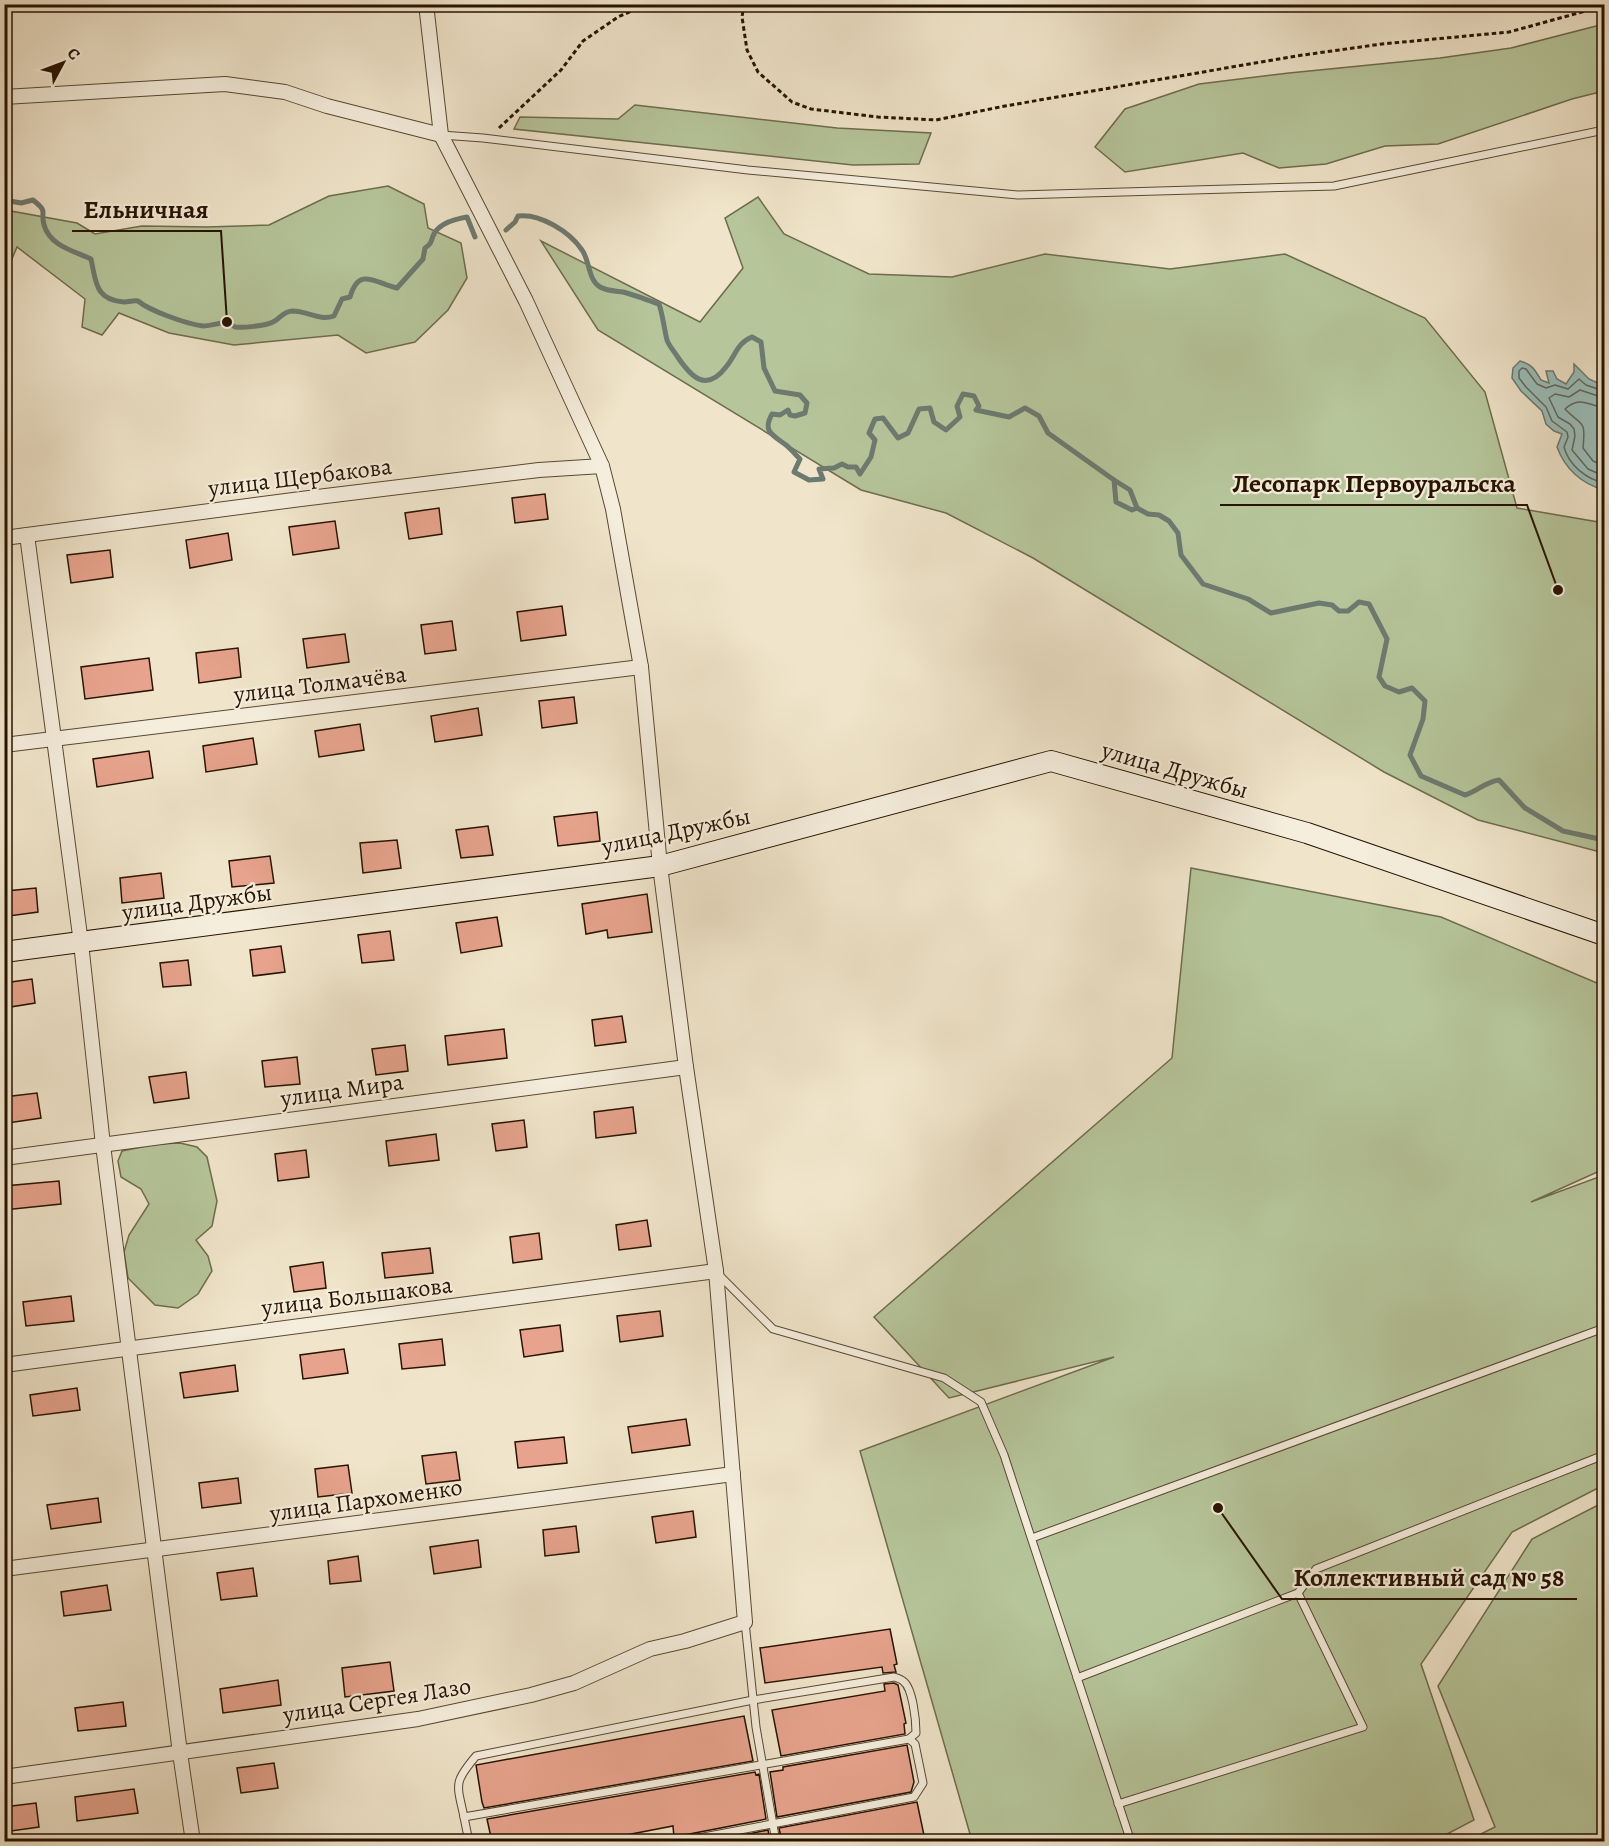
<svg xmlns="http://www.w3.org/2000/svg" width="1609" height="1846" font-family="Alegreya,serif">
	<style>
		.green { fill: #b6c59a; stroke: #6e6c4d; stroke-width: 1.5 }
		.water { fill: #9bbfbb; stroke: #6d7a70; stroke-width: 1.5 }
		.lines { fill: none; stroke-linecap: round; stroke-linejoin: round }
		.shore { stroke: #61695e; stroke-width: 1.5 }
		.stream { stroke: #6d7a70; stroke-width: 5 }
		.building { fill: #e7a38d; stroke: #271300; stroke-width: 1.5 }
		.lane-casing { stroke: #594833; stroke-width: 9 }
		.street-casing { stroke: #594833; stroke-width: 16 }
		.secondary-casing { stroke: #271300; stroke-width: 22 }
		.path { stroke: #271300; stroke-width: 3; stroke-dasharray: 4.5 3; stroke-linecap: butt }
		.lane { stroke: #f5eedd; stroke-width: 7 }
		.street { stroke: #f5eedd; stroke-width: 14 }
		.secondary { stroke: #f5eedd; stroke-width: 20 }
		.labels { text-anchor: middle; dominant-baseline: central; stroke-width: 4.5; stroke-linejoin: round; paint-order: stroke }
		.street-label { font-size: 24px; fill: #271300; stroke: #f5eedd }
		.leader { fill: none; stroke: #271300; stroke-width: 2 }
		.callout-dot { fill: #271300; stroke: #f5eedd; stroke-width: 2 }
		.callout-label { font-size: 26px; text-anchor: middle; font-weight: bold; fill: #271300; stroke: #f5eedd; stroke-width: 4.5; stroke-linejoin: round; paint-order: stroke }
	</style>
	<rect width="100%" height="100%" fill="#f0e5cb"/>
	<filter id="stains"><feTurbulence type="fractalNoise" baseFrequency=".00333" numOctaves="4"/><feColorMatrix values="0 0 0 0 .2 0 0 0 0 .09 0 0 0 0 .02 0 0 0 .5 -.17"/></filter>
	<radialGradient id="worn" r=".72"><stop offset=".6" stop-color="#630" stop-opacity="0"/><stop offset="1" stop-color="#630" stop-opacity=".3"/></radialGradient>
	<g class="green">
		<path d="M1604,24v67l-32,8 -134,45 -53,2 -59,18 -47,4 -36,-15 -118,19 -30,-25 30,-38 74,-25 90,-11 151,-15 71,-10z"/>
		<path d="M635,105l202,23 94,5 -12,31 -66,1 -339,-36 6,-12 98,2z"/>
		<path d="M388,186l36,18 4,24 33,15 6,35 -19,32 -33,32 -49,11 -28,-18 -104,10 -65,-12 -50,-20 -17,22 -20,-8 3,-28 -68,-52 -12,28v-65l72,13 18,11 47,-8 65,1 62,-2 60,-29z"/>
		<path d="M758,197l26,37 85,40 83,3 93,-23 125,15 115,-15 140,64 60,74 32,116 87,15v330l-126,-33 -94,-48 -351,-214 -87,-45 -85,-23 -263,-160 -57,-89 159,81 43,-54 -18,-50z"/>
		<path d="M1191,868l250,49 163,69v183l-73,33 73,-27v310l-92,47 -91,132 53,156 -42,22 -460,-1 -112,-390 254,-94 -165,41 -75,-81 298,-259z"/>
		<path d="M180,1143l17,4 10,10 10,44 -5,25 -16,14 12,16 4,15 -14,23 -20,14 -23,-3 -27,-27 -4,-26 5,-17 20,-31 -8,-15 -20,-12 -3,-16 4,-10 34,-7z"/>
		<path d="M1604,1502v339h-137l28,-14 -57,-141 94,-147z"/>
	</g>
	<path class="water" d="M1520,361c12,3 15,9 21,19l8,3 -3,-12h7l4,8 9,5 8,-12v-8l15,15 15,7v104c-22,-6 -39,-21 -47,-43l5,-13 -8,-3 -8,-7 -4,-13 -21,-20 -9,-13 1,-10z"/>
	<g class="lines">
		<g class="shore">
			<path d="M1604,391l-18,-6 -7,-6 -11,10 -13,-4 -9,3 -9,-4 -11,-15 -4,-1 -3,3v7l7,9 20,20 6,14 15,11 1,5 -4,10c5,19 23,32 40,36"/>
			<path d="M1604,398l-24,-8 -11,7 -14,-3 -6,4 9,19 12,7 4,5 1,7 -3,14 16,19 16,7"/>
			<path d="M1604,407c-17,-1 -23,-12 -39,2 17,18 21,9 18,39l10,13 11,5"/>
		</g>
		<g class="stream">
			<path d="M4,200l17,3 12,-3c16,13 7,9 11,25 6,21 30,26 47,34 5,23 4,41 33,43 6,0 9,-2 14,-1 12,10 49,23 65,25 7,0 17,-3 24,-4l8,5c8,1 30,-1 38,-5 8,-4 9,-10 19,-11 16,0 27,10 42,5l8,-17 8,-2c9,-31 25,-14 47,-9l26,-29 2,-11c6,-4 6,-6 8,-12 5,-13 22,-17 34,-19l8,20"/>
			<path d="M506,230l9,-8 3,-6c22,-3 52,16 64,34 8,11 6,30 18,37 7,4 16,4 23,5 12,3 24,8 36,12 4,12 5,24 8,36 2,6 7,11 10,16 14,21 29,37 49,11 10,-12 11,-24 26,-30l9,5 3,26 11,23 25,4 7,8 -2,10 -10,3 -5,-1 -2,-5 -8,5 -8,-1c-10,18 1,21 14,31 5,4 9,9 14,14l-6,13 15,8 14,-1 -4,-10 15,-1 8,-4 6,3h8l4,7 11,-17 4,-17 -6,-7 6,-14 8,-1 15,20 10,-5 11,-24 11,-1 4,14 12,8 14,-13 -3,-11 6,-12 11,2 5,10 -3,4 33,7 16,-9 14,8 9,17 66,47 2,22 16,8 5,-2 11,6 11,1 10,6 9,12 3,22 22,29 45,15 23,14 48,-10 13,2 7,6h9l11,-9 10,2 18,35 -8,38 6,9 14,6 13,-4 13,13 -2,18 -13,36 11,21 44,19c13,-4 20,-13 34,-15l26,28 38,23 41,9"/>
			<path d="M1114,480l16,10 7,18"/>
		</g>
	</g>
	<g class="building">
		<path d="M545,494l3,25 -33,4 -3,-25z"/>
		<path d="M439,508l3,26 -33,5 -4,-26z"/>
		<path d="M335,521l4,27 -46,7 -4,-28z"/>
		<path d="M228,533l4,27 -42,8 -4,-28z"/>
		<path d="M110,550l3,27 -42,6 -4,-28z"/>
		<path d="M562,606l4,29 -45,6 -4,-29z"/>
		<path d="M452,621l4,29 -31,4 -4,-29z"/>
		<path d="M345,634l4,28 -42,6 -4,-29z"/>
		<path d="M238,648l3,29 -42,6 -3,-30z"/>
		<path d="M149,658l4,32 -68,9 -4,-32z"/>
		<path d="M574,697l3,26 -35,5 -3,-27z"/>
		<path d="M478,708l4,27 -47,7 -4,-26z"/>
		<path d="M360,724l4,26 -45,7 -4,-26z"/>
		<path d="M253,738l4,26 -51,8 -3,-26z"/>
		<path d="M149,751l4,27 -56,9 -4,-28z"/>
		<path d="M597,812l3,29 -42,5 -4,-29z"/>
		<path d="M488,826l5,29 -32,3 -5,-28z"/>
		<path d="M397,840l4,28 -38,5 -3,-30z"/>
		<path d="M270,856l4,27 -42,4 -3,-26z"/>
		<path d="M161,873l3,25 -42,5 -2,-25z"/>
		<path d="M36,888l2,24 -29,4 -3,-25z"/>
		<path d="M647,894l5,38 -44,6 -1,-8 -21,4 -4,-30z"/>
		<path d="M497,917l5,29 -41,7 -5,-30z"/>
		<path d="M390,931l4,29 -32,3 -4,-28z"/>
		<path d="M281,946l4,26 -32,4 -3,-26z"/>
		<path d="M188,960l3,25 -28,2 -3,-24z"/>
		<path d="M32,979l3,24 -31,5v-25z"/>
		<path d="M622,1016l4,26 -31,4 -3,-26z"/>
		<path d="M504,1029l3,29 -59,7 -3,-29z"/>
		<path d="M405,1045l3,26 -32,4 -4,-26z"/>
		<path d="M297,1057l3,27 -35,3 -3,-26z"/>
		<path d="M186,1072l3,26 -35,5 -5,-26z"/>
		<path d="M37,1093l4,25 -33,5 -4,-26z"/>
		<path d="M633,1107l3,26 -40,5 -2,-26z"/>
		<path d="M524,1120l3,27 -31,4 -4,-27z"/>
		<path d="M436,1134l3,26 -50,6 -3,-25z"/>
		<path d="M306,1150l3,27 -31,4 -3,-27z"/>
		<path d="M59,1181l2,23 -57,6v-24z"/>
		<path d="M647,1220l4,26 -32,4 -3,-25z"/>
		<path d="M539,1233l3,26 -29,4 -3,-26z"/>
		<path d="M430,1248l3,25 -48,5 -3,-25z"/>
		<path d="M323,1262l3,26 -32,4 -4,-25z"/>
		<path d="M71,1296l3,25 -48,5 -3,-24z"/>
		<path d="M660,1311l3,25 -43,6 -3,-26z"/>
		<path d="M560,1325l3,26 -39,6 -4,-27z"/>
		<path d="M442,1339l3,26 -43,4 -3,-25z"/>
		<path d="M344,1349l4,24 -45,6 -3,-24z"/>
		<path d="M235,1365l3,26 -54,7 -4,-25z"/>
		<path d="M77,1388l3,22 -47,6 -3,-21z"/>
		<path d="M686,1419l4,26 -58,8 -4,-26z"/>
		<path d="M564,1437l3,26 -49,5 -3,-26z"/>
		<path d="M456,1452l4,28 -34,4 -4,-28z"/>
		<path d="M348,1465l4,28 -34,4 -3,-28z"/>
		<path d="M238,1478l3,25 -39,5 -3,-25z"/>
		<path d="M98,1498l3,24 -50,7 -4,-24z"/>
		<path d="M693,1511l3,26 -40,6 -4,-26z"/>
		<path d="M576,1526l3,26 -34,4 -2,-26z"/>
		<path d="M478,1540l3,27 -47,7 -4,-27z"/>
		<path d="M358,1556l3,25 -31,3 -2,-23z"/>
		<path d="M253,1568l4,28 -36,4 -4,-27z"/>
		<path d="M107,1585l4,25 -47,6 -3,-24z"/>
		<path d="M890,1629l7,35 -3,1 2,7 -13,1 -1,-6 -117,16 -5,-35z"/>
		<path d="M390,1662l4,29 -49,6 -3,-29z"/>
		<path d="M278,1680l3,25 -58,8 -3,-24z"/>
		<path d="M894,1683l4,2 8,38 -2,1 1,10 -124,22 -9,-46 113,-19 -1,-7z"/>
		<path d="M123,1702l3,24 -48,5 -3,-23z"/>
		<path d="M744,1716l9,45 -269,47 -2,-6 -6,-37z"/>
		<path d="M907,1745l7,37 -3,10 -134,25 -7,-45 13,-2v-3z"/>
		<path d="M274,1763l4,25 -37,5 -4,-25z"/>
		<path d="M755,1772l1,3 3,-1 7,45 -92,18 -1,-11 -83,16h-98l-5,-23z"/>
		<path d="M134,1789l4,24 -61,8 -2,-24z"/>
		<path d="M917,1802l8,38 -8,2h-135l-3,-14z"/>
		<path d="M36,1803l3,24 -35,5v-25z"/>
		<path d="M768,1830l2,12h-60z"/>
	</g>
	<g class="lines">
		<defs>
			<g id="lane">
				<path d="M441,135l42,3 265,32 270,25 316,-9 270,-56"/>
				<path d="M717,1273l56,56 171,49 37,24 23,53 127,387"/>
				<path d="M1032,1538l572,-210"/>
				<path d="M745,1622l11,105 20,115"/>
				<path d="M894,1677c3,1 7,2 9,4 10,7 13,40 13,52l-7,6 -445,78c-7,-33 -11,-34 12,-61l277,-56z"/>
				<path d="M1077,1678l221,-85 18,-24 288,-114"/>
				<path d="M1118,1804l245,-77 -65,-134"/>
				<path d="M464,1817l5,25"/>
				<path d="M677,1842l237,-45 9,-14 -8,-39 -6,-5"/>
			</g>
			<g id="street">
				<path d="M4,97l221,-13 60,8 42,14 114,29"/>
				<path d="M27,535l54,408 22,202 77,608 13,89"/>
				<path d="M4,538l297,-39 238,-29 63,-4"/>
				<path d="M4,745l637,-78"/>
				<path d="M4,1158l682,-91"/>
				<path d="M4,1365l712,-94"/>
				<path d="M4,1569l729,-95"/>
				<path d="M4,1777l414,-58 113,-24 43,-12 76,-34 35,-8 60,-19 -29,-351 -30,-204 -26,-201 -19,-199 -28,-158 -11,-43 -76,-165 -85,-166 -15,-131"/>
			</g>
			<path id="secondary" d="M4,952l656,-86 391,-105 256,72 297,102"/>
		</defs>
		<use href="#lane" class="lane-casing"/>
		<use href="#street" class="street-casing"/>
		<use href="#secondary" class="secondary-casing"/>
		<g class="path">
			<path d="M744,4l-2,13 5,33 11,22 34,30 19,7 67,8 58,3 69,-14 291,-50 86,-12 127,-12 95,-26"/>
			<path d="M499,128l62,-58 22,-29 35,-24 30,-13"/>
		</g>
		<use href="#lane" class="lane"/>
		<use href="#street" class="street"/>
		<use href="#secondary" class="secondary"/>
	</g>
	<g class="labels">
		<g class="street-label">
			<text transform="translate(300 477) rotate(-7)">улица Щербакова</text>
			<text transform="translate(320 684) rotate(-7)">улица Толмачёва</text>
			<text transform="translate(1175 770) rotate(16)">улица Дружбы</text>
			<text transform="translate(676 831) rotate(-12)">улица Дружбы</text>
			<text transform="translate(197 902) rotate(-8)">улица Дружбы</text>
			<text transform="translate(342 1090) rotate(-8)">улица Мира</text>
			<text transform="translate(357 1296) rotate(-7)">улица Большакова</text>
			<text transform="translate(366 1500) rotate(-8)">улица Пархоменко</text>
			<text transform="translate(377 1700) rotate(-9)">улица Сергея Лазо</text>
		</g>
	</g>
	<path class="leader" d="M227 322L221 231H72M1558 590L1527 505H1220M1218 1508L1282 1599H1577"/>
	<g class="callout-dot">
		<circle cx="227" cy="322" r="6"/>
		<circle cx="1558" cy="590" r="6"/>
		<circle cx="1218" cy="1508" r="6"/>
	</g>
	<g class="callout-label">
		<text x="146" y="218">Ельничная</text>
		<text x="1374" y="492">Лесопарк Первоуральска</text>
		<text x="1429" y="1586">Коллективный сад № 58</text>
	</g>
	<rect width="1609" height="1846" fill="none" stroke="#f0e5cb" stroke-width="24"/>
	<rect x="6" y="6" width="1597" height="1834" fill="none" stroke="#271300" stroke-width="3"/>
	<rect x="12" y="12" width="1585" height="1822" fill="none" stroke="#271300" stroke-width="1.5"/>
	<g transform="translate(63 63) rotate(49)" stroke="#f5eedd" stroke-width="4.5" paint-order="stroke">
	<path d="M0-4.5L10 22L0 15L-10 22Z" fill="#271300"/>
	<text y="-9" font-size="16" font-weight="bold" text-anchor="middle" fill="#271300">С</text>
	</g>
	<rect width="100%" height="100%" filter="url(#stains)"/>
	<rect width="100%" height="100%" fill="url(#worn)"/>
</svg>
